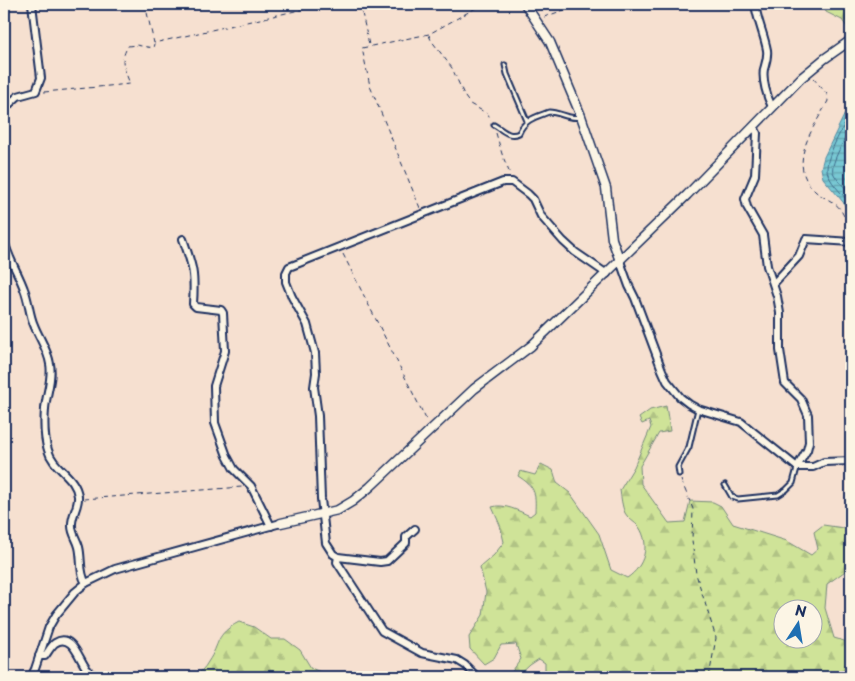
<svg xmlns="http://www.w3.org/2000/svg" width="855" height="681" font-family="'Playpen Sans',sans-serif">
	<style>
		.forest { fill: url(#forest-firs); stroke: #75897b; fill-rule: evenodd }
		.water { fill: url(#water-rules); stroke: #538ba4 }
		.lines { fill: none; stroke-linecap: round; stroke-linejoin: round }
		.shore { stroke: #406c8d; stroke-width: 1 }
		.service-casing { stroke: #1b2f5e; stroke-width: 7 }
		.minor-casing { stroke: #1b2f5e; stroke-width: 10 }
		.tertiary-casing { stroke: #1b2f5e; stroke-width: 11 }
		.path { stroke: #1b2f5e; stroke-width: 1; stroke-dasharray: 5 4; stroke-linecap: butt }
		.service { stroke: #fcf5e5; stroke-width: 3 }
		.minor { stroke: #fcf5e5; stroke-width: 6 }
		.tertiary { stroke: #fcf5e5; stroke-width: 8 }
	</style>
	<defs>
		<pattern id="forest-firs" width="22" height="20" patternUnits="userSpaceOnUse" patternTransform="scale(1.25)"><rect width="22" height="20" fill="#cfe398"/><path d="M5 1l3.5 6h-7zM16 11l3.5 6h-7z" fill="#b1c385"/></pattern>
		<pattern id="water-rules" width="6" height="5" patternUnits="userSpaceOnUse" patternTransform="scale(1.25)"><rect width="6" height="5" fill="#78c8d3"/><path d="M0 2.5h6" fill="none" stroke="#62a3ae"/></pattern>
	</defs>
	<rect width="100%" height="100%" fill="#f6e0d0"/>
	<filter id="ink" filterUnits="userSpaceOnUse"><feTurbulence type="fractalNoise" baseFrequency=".02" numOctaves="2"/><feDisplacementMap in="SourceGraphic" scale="10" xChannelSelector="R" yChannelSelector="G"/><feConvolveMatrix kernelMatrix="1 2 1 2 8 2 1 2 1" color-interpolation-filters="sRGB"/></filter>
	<g filter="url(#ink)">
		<g class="forest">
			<path d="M824,4h27v24l-2,2 -7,-10 -16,-8z"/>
			<path d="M666,406l4,25 -11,2 -19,33 1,18 28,39 16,-1 5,-21 23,1 8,4 12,18 54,17 24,14 7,-6 -4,-17 9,-7 28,4v38l-24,17 -2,24 9,30 17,5v34h-306v-14l-6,-4 -9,6 -13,12h-9l13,-18 -5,-15 -15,1 -7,13 -10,6 -14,-15 -1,-12 14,-22 3,-23 -6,-25 14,-12 10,-13 -4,-17 -8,-18c12,-4 27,4 38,9l5,-4c1,-20 0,-25 -17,-36l2,-5 15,4 6,-11 12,6 4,13 13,10 29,41 12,36 16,8c17,-11 24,-33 12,-51 -4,-5 -11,-8 -14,-14 -3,-6 -4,-16 -5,-23l14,-23 17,-40 -2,-6 -7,3 -3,-6 11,-8zM782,608h30v30h-30z"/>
			<path d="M239,622l15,5 17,12h14l15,11 11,18 14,6 3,3h-133c4,-4 10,-9 13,-15 13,-19 6,-27 31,-40z"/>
		</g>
		<path class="water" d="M851,101v115l-8,-14 -20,-24 -2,-10 3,-11z"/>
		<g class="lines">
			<g class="shore">
				<path d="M851,112c-6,13 -29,49 -23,62 4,12 17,21 23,32"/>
				<path d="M851,127c-4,9 -21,36 -18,45 3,8 12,15 18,22"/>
			</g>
			<defs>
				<g id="service">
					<path d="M505,65l2,9 20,47"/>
					<path d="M494,125c9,5 15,13 25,8 6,-14 17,-16 30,-21 11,0 20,8 32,5"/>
					<path d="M679,474l-1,-7 11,-20 9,-38"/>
					<path d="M725,485l7,12 6,2 40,-4 8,-5 7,-7 4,-15"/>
				</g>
				<g id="minor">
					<path d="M755,4c2,16 9,30 12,46 1,7 -1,12 -3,19 -2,11 3,28 8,38"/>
					<path d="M4,109l14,-13 18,-5 5,-13 -9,-74"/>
					<path d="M754,127l3,6 -2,42 -10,24 2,8 16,28 4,31 10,30 3,17v37l5,33 16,16 7,16 1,27 -2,8 -10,17"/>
					<path d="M183,239c10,28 12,35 10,65l3,3 25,3 2,3 2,38 -11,35 1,37 12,33 7,13 17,17 20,40"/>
					<path d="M4,240c4,18 14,32 20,49 5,12 5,25 10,36 5,13 14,25 16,39 3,15 -4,30 -5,45 -1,13 -1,29 3,41 5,19 28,26 30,46 1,11 -7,19 -6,30 0,8 5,13 7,21 3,12 0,26 7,36"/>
					<path d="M620,261l9,25 6,12 27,72 5,11 13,16 9,7 9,5 43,13 56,45h16l11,-5 27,-1"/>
					<path d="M774,283l25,-27 7,-17 45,3"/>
					<path d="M415,529l-9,8v6l-19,18 -7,1 -42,-5 -5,-3 -7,-11 -5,-44 -3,-83 -4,-29 2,-14 -1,-20 -8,-29 -15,-27 -6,-15v-9l3,-6 214,-85h9l16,12 5,5 8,17 22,25 12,11 32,22"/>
					<path d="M338,557l-1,5 45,69 40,22 35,7 8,5 12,12"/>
					<path d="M39,656h6c3,-4 6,-10 10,-13 17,-11 24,16 31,25 3,3 6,6 8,9"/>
					<path d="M31,677l4,-8 14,-42 7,-12 19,-23 11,-9 29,-14 166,-46"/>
				</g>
				<g id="tertiary">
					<path d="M525,4l25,38 31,74 25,72 6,51 8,22"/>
					<path d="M281,523l57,-13 15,-9 17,-14 104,-98 57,-43 156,-151 114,-117 23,-19 27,-19"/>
				</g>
			</defs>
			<use href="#service" class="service-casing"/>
			<use href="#minor" class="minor-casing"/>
			<use href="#tertiary" class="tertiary-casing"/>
			<g class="path">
				<path d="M145,4l9,39 172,-39"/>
				<path d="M360,4l9,41"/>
				<path d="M544,17l37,-13"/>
				<path d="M429,35l2,5 21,28 13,29 5,7 18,10 3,6"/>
				<path d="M813,78l14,16 1,7c-15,28 -42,63 -13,90 7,7 20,10 25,18 5,7 8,17 11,25"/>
				<path d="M44,92l86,-8c-6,-17 -11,-22 -2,-38l8,-1 17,3 1,-4"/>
				<path d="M496,133l6,21 8,20"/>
				<path d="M420,208l-50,-122 -8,-38 67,-14 54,-30"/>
				<path d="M343,254l85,169"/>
				<path d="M681,480l12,29 -1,31 4,34 20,64 -7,39"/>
				<path d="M84,499l158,-12"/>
			</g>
			<use href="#service" class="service"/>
			<use href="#minor" class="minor"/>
			<use href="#tertiary" class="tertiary"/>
		</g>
	</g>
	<rect width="855" height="681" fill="none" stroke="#fcf5e5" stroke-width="20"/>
	<rect x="10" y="10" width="835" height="661" fill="none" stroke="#1b2f5e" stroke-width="2" filter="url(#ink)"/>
	<g transform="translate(798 624) rotate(12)"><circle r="24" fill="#fcf5e5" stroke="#a2a6af"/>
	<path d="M0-4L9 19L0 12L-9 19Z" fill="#1f6fb2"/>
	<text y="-8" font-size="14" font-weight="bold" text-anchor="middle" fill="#1b2f5e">N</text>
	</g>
</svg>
